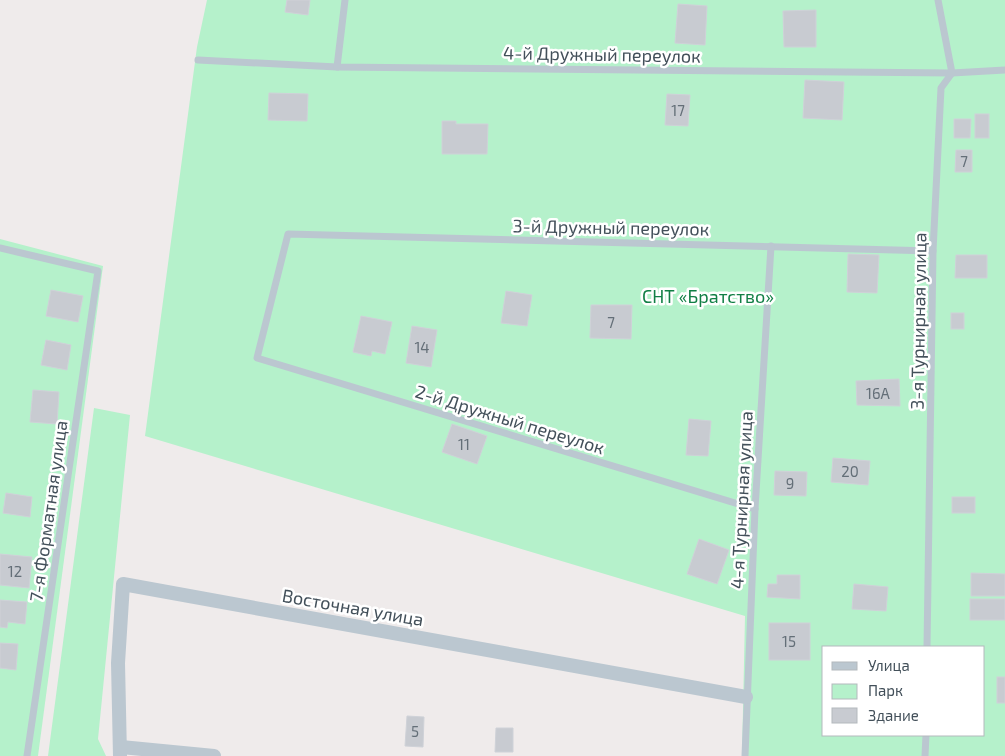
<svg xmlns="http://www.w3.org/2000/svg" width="1005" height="756" font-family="'Exo 2',sans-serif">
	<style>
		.green { fill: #b5f1cb; fill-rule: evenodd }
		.building { fill: #c8cbd1; stroke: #cfd2d8 }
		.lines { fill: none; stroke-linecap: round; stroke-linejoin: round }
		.lane { stroke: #bbc7d0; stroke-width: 7 }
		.street { stroke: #bbc7d0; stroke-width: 14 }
		.labels { text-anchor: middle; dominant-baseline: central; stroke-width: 5; stroke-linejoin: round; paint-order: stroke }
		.number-label { font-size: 15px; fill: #646f78 }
		.street-label { font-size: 18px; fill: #43505a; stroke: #fff }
		.park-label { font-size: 18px; fill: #117f45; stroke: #fff }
	</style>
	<rect width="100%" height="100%" fill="#efebeb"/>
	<g class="green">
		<path d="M207,0h798v756h-263l3,-140 -600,-180 52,-389zM824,647h160v88h-160z"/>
		<path d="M0,239l103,27 -65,490h-38z"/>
		<path d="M94,408l36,7 -32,324 8,17h-58z"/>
	</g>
	<g class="building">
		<path d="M287,0h23l-2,15 -23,-3z"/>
		<path d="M678,4l29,2 -2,39 -30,-2z"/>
		<path d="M816,10v37h-32l-1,-36z"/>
		<path d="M805,80l39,2 -2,38 -39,-2z"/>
		<path d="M269,93l39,1 -1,27 -39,-1z"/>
		<path d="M667,94l23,1 -2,31 -23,-1z"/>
		<rect x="975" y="114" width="14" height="24"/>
		<path d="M954,119h17l-1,19h-16z"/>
		<path d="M442,121h14v3h32l-1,30h-45z"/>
		<path d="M956,150h16v22h-17z"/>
		<path d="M848,254l31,1 -2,38 -30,-1z"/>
		<path d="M956,255h31v23h-32z"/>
		<path d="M51,290l32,6 -5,26 -32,-6z"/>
		<path d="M506,291l26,4 -5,31 -26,-3z"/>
		<path d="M591,305h41l-1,34 -41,-1z"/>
		<rect x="951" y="313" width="13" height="16"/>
		<path d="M361,316l31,6 -7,32 -13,-3 -1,5 -18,-4z"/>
		<path d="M412,326l25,4 -6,37 -25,-4z"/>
		<path d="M46,340l25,5 -4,25 -26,-5z"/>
		<path d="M899,379l1,27 -43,-1 -1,-24z"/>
		<path d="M33,390l26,2 -2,32 -27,-2z"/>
		<path d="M689,419l22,2 -3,35 -22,-1z"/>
		<path d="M452,424l35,12 -10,28 -35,-12z"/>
		<path d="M833,458l37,3 -2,24 -37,-3z"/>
		<path d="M775,471l32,1 -1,24 -32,-1z"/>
		<path d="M6,493l26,4 -2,20 -27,-4z"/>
		<rect x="952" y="497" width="23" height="16"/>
		<path d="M699,539l30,11 -12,34 -30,-10z"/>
		<path d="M0,554l32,3 -3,31 -29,-3z"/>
		<path d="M971,573l34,1v22h-34z"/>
		<path d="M777,575h23v24l-33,-2 1,-13h9z"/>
		<path d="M854,584l34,3 -2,24 -34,-2z"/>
		<rect x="970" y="599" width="35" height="21"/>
		<path d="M0,600l27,2 -2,22 -17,-2 -1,6 -7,-1z"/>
		<rect x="769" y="623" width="41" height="37"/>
		<path d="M0,643l18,1 -2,26 -16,-2z"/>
		<rect x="997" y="677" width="8" height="26"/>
		<path d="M407,716l17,1 -1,30 -18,-1z"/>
		<path d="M496,728h17v24h-18z"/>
	</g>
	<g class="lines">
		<g class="lane">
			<path d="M198,60l139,7 615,6 53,-3"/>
			<path d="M337,67l8,-67"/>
			<path d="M0,248l98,23 -71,485"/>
			<path d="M755,509l-498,-151 31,-124 645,17"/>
			<path d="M927,647l6,-396 8,-163 11,-15 -14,-73"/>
			<path d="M745,756l10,-247 16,-263"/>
			<path d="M925,756l1,-21"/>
		</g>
		<g class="street">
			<path d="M121,747l93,9"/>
			<path d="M120,756l-2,-93 5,-79 623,113"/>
		</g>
	</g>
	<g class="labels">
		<g class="number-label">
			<text x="678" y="110">17</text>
			<text x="964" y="161">7</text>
			<text x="611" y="322">7</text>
			<text x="422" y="347">14</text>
			<text x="878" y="393">16А</text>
			<text x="464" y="444">11</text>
			<text x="850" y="471">20</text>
			<text x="790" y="483">9</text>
			<text x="15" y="571">12</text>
			<text x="789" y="641">15</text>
			<text x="415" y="731">5</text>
		</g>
		<g class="street-label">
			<text transform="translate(602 54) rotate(1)">4-й Дружный переулок</text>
			<text transform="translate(611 227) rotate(1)">3-й Дружный переулок</text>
			<text transform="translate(918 321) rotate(-89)">3-я Турнирная улица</text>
			<text transform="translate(510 419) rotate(17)">2-й Дружный переулок</text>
			<text transform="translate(741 500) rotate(-87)">4-я Турнирная улица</text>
			<text transform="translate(48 511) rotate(-82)">7-я Форматная улица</text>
			<text transform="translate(353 607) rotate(10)">Восточная улица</text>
		</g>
		<g class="park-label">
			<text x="708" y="296">СНТ «Братство»</text>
		</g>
	</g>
	<rect x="822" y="646" width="162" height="90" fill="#ffffff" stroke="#b4b9bd"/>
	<rect x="832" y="662" width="25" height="8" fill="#bbc7d0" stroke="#b4b9bd"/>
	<text x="868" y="671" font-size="15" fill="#43505a">Улица</text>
	<rect x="832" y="684" width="25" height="15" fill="#b5f1cb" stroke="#b4b9bd"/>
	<text x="868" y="696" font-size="15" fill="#43505a">Парк</text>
	<rect x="832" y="708" width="25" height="15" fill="#c8cbd1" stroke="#b4b9bd"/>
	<text x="868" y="721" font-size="15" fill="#43505a">Здание</text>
</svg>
